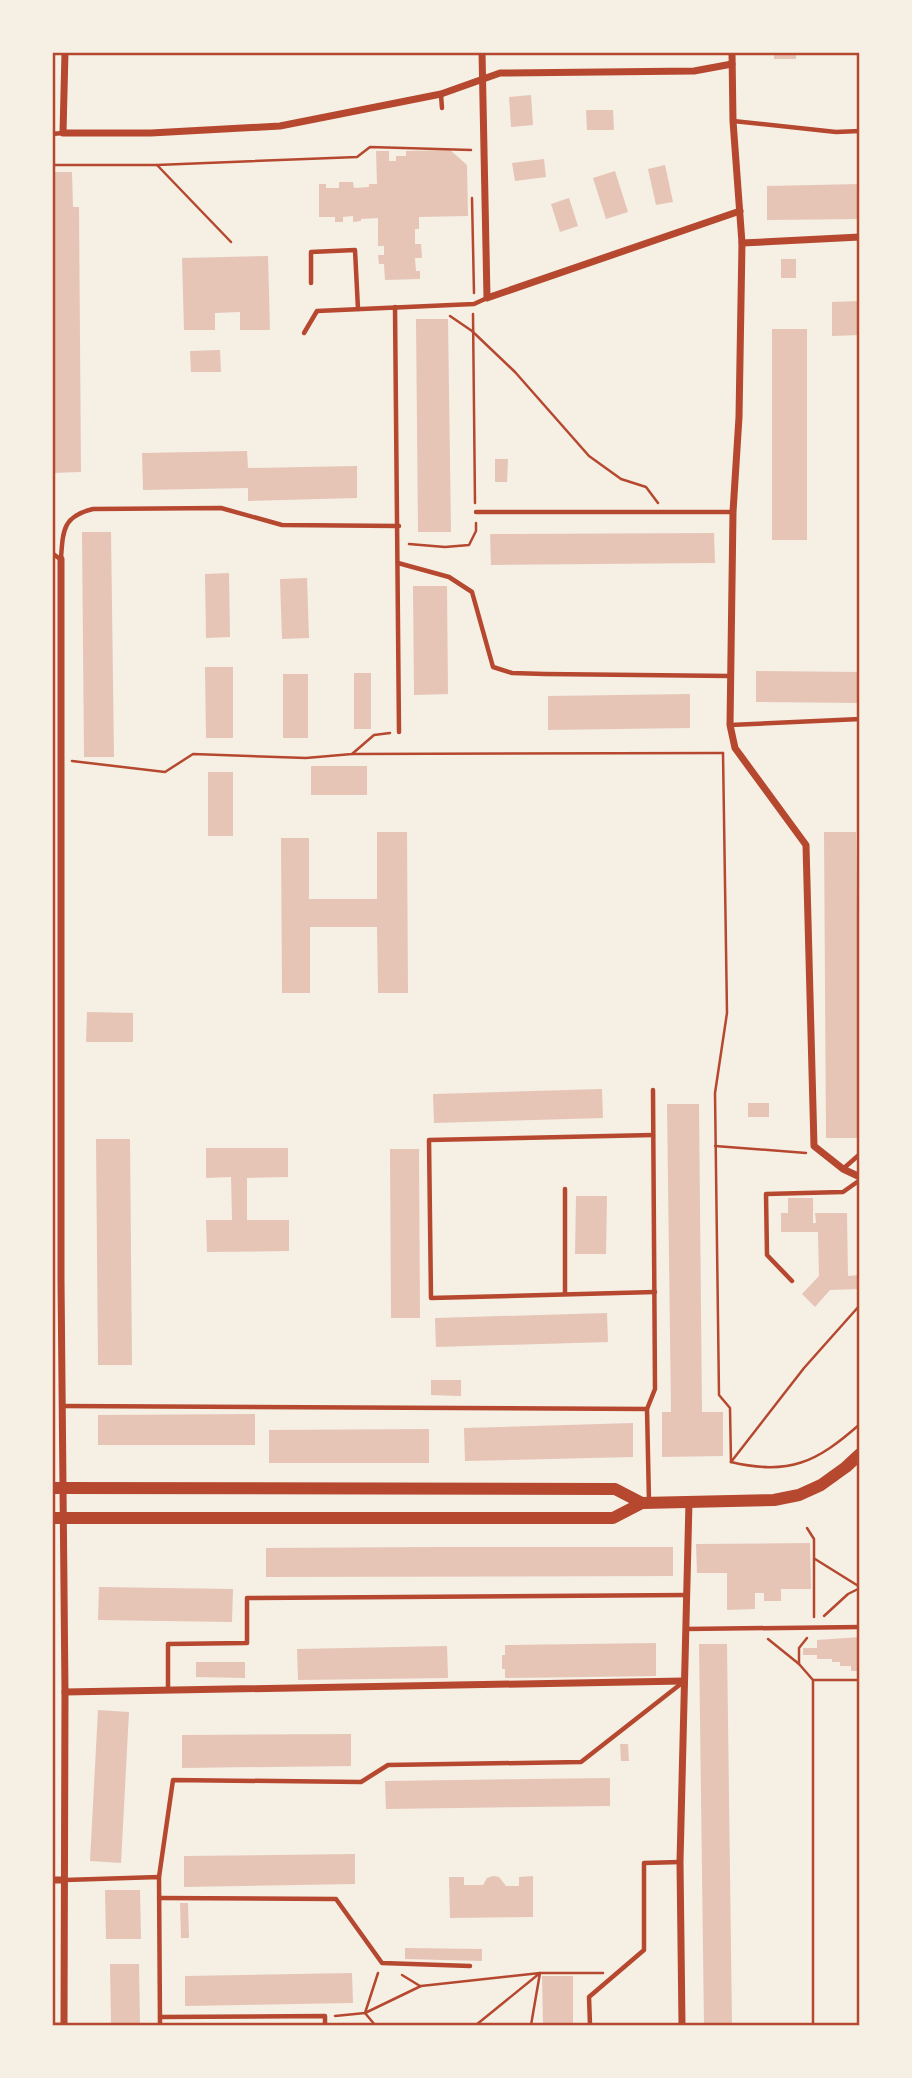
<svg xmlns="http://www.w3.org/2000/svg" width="912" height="2078" font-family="Inter,sans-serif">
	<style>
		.building { fill: #e6c5b7 }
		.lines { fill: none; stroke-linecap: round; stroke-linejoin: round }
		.path { stroke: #b5482f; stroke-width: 2.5 }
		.service { stroke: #b5482f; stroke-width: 4.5 }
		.minor { stroke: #b5482f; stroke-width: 7 }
		.secondary { stroke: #b5482f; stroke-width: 12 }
		.neatline { fill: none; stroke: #b5482f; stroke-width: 2.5 }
	</style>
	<rect width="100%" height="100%" fill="#f6efe4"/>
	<g class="building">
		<rect x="774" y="52" width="22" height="7"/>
		<path d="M531,95l2,30 -22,2 -2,-30z"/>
		<path d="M586,110h27l1,20h-27z"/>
		<path d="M450,150l17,15 1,51 -49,1v12h-4v15h6l1,14h-7l1,13h4v8l-35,1 -1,-16h-5l-1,-9h6v-9h-6v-28l-17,1v2l-8,1v-6l-10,1v5h-8v-5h-16v-33h7v4h13v-6h14l1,6 15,-1v-3h8l-1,-33h13v10h7v-5h10v-5z"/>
		<path d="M544,159l2,18 -31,4 -3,-18z"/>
		<path d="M665,165l8,37 -17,3 -8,-36z"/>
		<path d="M615,171l13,41 -22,7 -13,-41z"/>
		<path d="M52,172h20l1,35h6l2,265 -29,1z"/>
		<path d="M860,184v35l-93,1v-34z"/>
		<path d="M569,198l9,28 -18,6 -9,-28z"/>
		<path d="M268,256l2,74h-30v-18l-25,1v17h-31l-2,-72z"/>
		<rect x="781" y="259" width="15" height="19"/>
		<path d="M860,301v34l-28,1v-34z"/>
		<path d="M416,319h32l3,213h-33z"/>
		<rect x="772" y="329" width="35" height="211"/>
		<path d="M220,350l1,22h-30l-1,-21z"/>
		<path d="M247,451l1,17 109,-2v32l-109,3v-13l-105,2 -1,-37z"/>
		<path d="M495,459h13l-1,23h-12z"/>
		<path d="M82,532h29l3,225h-30z"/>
		<path d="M714,533l1,30 -224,2 -1,-31z"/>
		<path d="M229,573l1,64 -24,1 -1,-64z"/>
		<path d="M307,578l2,60 -27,1 -2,-60z"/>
		<path d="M413,586h34l1,108 -34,1z"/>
		<path d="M205,667h28v71h-27z"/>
		<path d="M756,671l104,1v31l-104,-1z"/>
		<rect x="354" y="673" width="17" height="56"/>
		<rect x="283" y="674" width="25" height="64"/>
		<path d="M690,694v34l-142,2v-34z"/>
		<rect x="311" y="766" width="56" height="29"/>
		<rect x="208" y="772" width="25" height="64"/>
		<path d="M377,832h30l1,161h-30l-1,-66h-67v66h-28l-1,-155h28v61h68z"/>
		<path d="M824,832h32l4,306h-34z"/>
		<path d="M87,1012l46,1v29h-47z"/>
		<path d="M602,1089l1,29 -169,5 -1,-29z"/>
		<rect x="748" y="1103" width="21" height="14"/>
		<path d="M667,1104h32l3,308h21v44l-61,1v-45h9z"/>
		<path d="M96,1139h34l2,226h-34z"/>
		<path d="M206,1148h82v29l-41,1v42h42v31l-82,1 -1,-32h26l-1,-43 -25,1z"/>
		<path d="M390,1149h29l1,169h-29z"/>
		<path d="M576,1196h31l-1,58h-31z"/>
		<path d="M788,1198h25v25h3l-1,-10h32l1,63 12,-1v14l-30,1 -15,17 -13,-13 17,-18 -1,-44h-37v-19h7z"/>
		<path d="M607,1313l1,29 -172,5 -1,-29z"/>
		<path d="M431,1380h30v16l-30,-1z"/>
		<path d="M255,1414v31h-157v-30z"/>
		<path d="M633,1423v34l-168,4 -1,-33z"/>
		<path d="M429,1429v34h-160v-33z"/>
		<path d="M810,1543l1,46h-30v12h-17v-8h-9v16l-28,1v-37h-30l-1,-29z"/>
		<path d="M434,1547h239v29l-407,1v-29z"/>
		<path d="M99,1587l134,2 -1,33 -134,-2z"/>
		<path d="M860,1637v34h-9v-5h-11v-4h-8v-3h-15v-4h-14v-7h14v-8z"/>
		<path d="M656,1643v33l-151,2v-9h-3v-14h3v-10z"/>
		<path d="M699,1644h28l5,381h-28z"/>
		<path d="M447,1646l1,32 -150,2 -1,-31z"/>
		<path d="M196,1662h49v16l-49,-1z"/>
		<path d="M98,1710l31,2 -8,151 -31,-2z"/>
		<path d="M351,1734v32l-169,2v-33z"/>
		<path d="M620,1744h8l1,17h-8z"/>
		<path d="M610,1778v28l-224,3 -1,-28z"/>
		<path d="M355,1854v30l-171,3v-31z"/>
		<path d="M493,1876l6,1 7,9h13v-9l14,-1v41l-83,1 -1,-41h15v8h19l4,-7z"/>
		<path d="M105,1890h35l1,49h-35z"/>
		<path d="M180,1903h8l1,35h-8z"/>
		<path d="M405,1948l77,1v12l-77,-2z"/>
		<path d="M110,1964h29l1,61h-29z"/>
		<path d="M352,1973l1,30 -168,3v-30z"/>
		<path d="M542,1976h31v49h-30z"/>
	</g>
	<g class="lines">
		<g class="path">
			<path d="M52,165h105l200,-8 13,-10 101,3"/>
			<path d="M157,165l74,77"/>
			<path d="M472,198l2,95"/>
			<path d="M473,314l2,189"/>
			<path d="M450,316l22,15 43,41 74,84 32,23 25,8 12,16"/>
			<path d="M409,544l36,3 24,-2 7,-14v-8"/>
			<path d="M723,753l4,260 -12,80 4,302 11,13 1,54"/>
			<path d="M352,754l371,-1"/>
			<path d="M72,761l93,11 28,-18 113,4 46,-4 22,-19 16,-2"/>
			<path d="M715,1146l91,7"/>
			<path d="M731,1462l73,-94 56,-63"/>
			<path d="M731,1462c58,14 86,0 129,-38"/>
			<path d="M807,1528l7,11v78"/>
			<path d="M815,1559l45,28"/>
			<path d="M824,1616l24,-22 12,-6"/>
			<path d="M768,1639l31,25 14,16v345"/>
			<path d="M799,1664v-16l8,-10"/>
			<path d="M813,1680h47"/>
			<path d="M402,1975l18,11"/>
			<path d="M365,2013l13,-40"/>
			<path d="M365,2013l10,12"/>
			<path d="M335,2016l30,-3 56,-27 119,-13 -64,52"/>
			<path d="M531,2025l9,-52h63"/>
		</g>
		<g class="service">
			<path d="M441,95l1,13"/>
			<path d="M733,121l103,11 24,-1"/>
			<path d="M52,134l11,-1"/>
			<path d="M311,283v-31l44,-2 3,59"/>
			<path d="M395,307l4,425"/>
			<path d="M304,333l13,-22 157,-7 13,-6"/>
			<path d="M476,512h257"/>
			<path d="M52,553l8,6"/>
			<path d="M61,558c2,-28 2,-42 32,-49l128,-1 61,17 117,1"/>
			<path d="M398,563l51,14 23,15 21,75 19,6 33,1 185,2"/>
			<path d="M730,725l130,-6"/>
			<path d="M653,1135l-224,5 2,158 224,-6"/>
			<path d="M844,1168l16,-14"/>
			<path d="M565,1189v105"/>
			<path d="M792,1281l-25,-26 -1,-61 77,-2 17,-12"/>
			<path d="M62,1406l585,3"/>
			<path d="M649,1502l-2,-93 8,-20 -2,-299"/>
			<path d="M686,1629l174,-2"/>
			<path d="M168,1690v-46l79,-1v-45l440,-3"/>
			<path d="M159,1877l14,-97 188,2 27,-17 193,-3 101,-79"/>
			<path d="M65,1880l94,-3 1,148"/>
			<path d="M159,1898l177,1 46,64 88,3"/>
			<path d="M160,2017l165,-1v9"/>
			<path d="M52,2025h12"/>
			<path d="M590,2025l-1,-28 55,-47v-87l36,-1"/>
		</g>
		<g class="minor">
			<path d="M65,52l-2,81h88l129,-7 161,-32 59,-21 194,-2 38,-7"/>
			<path d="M482,52l5,246 253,-87"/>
			<path d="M732,52l1,69 9,122 -3,174 -6,95 -3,213 5,23 71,97 8,301 29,23 17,8"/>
			<path d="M742,243l118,-6"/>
			<path d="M61,559v721l4,412 -1,333"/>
			<path d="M65,1692l619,-11"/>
			<path d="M52,1880h13"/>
			<path d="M682,2025l-2,-163 9,-360"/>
		</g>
		<g class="secondary">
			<path d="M52,1488l563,1 27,14 132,-3 25,-5 22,-10 25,-18 14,-13"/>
			<path d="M52,1518h561l29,-15"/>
		</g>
	</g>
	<rect width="912" height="2078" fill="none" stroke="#f6efe4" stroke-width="108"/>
	<rect x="54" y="54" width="804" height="1970" class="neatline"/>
</svg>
